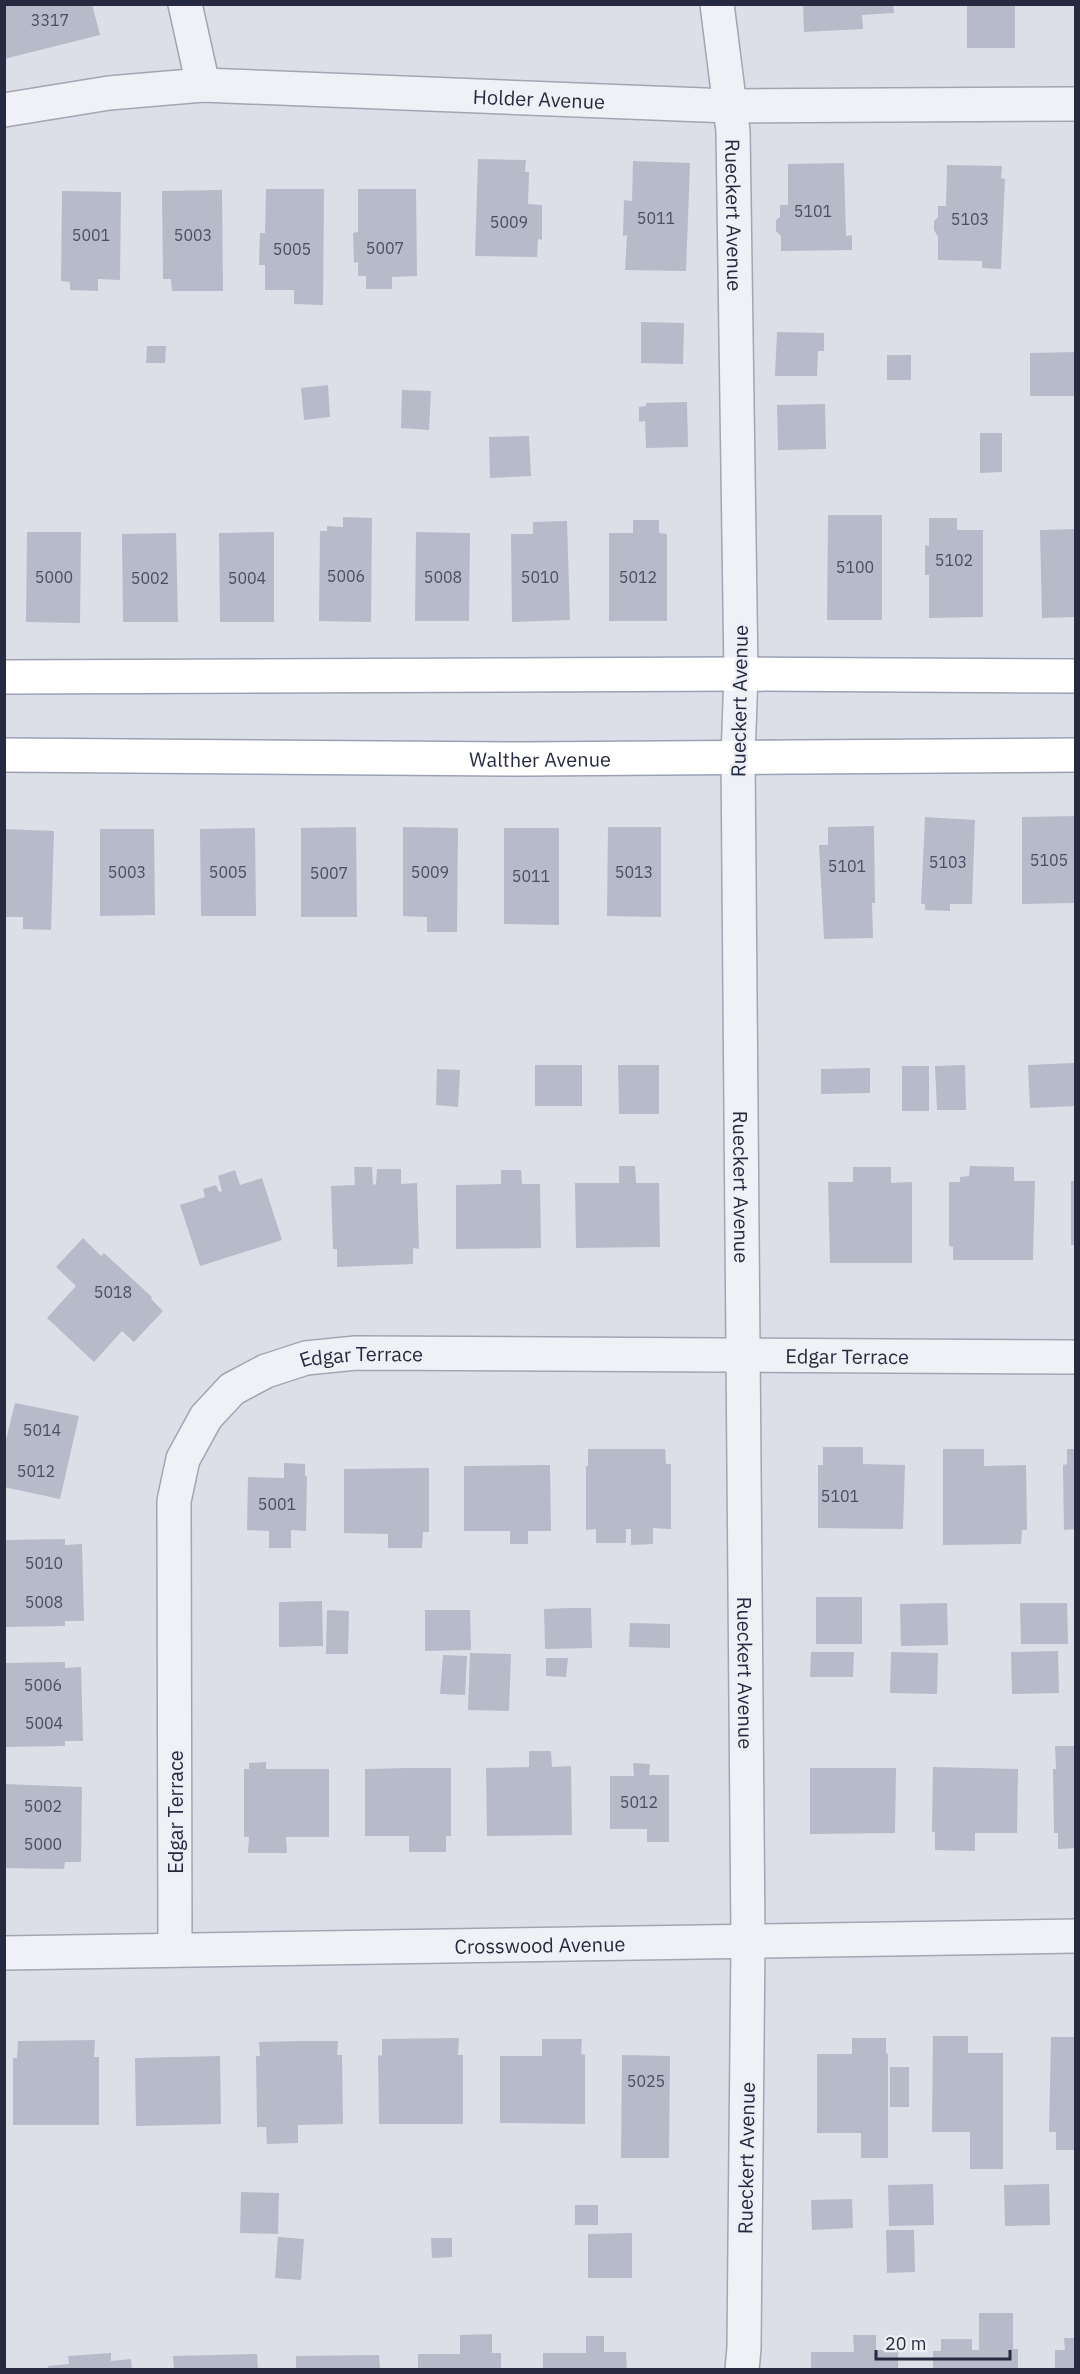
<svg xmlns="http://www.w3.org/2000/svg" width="1080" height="2374" font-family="'IBM Plex Sans',sans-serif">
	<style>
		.building { fill: #b6bac9 }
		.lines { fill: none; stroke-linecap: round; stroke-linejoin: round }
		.minor-casing { stroke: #a2a5b2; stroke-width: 36 }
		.major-casing { stroke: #9ba1b5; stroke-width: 36 }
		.minor { stroke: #f0f1f6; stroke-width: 33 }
		.major { stroke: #fff; stroke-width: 33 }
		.labels { text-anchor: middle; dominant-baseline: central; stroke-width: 4.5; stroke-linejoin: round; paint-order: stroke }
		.number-label { font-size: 16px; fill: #494e62 }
		.street-label { font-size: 20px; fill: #252a40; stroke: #eceff6 }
	</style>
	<rect width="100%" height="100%" fill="#dddfe8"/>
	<g class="building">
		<path d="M4,4h88l8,31 -96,24z"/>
		<path d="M803,4h90l1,9 -32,2 1,14 -59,3z"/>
		<rect x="967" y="4" width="48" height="44"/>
		<path d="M478,159l48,1 -1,12h4l-1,32 14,1v35l-4,-1 -1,18 -62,-1z"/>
		<path d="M633,161l57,2 -4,108 -61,-1 2,-35 -4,1 1,-36 8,1z"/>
		<path d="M844,163l2,73 6,-1v15l-71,1v-15l-5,-5v-11l4,-3v-12h8v-41z"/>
		<path d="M947,165l55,1 -1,12 4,1 -4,90 -19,-1v-7l-44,-1v-23l-4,-7v-9l4,-4v-11h8z"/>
		<path d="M266,189h58l-1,116 -29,-1v-14h-29v-25h-6l1,-32h5z"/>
		<path d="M358,189h58l1,87 -25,1v12h-26v-13h-8v-14l-4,1 -1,-30 5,-1z"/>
		<path d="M222,190l1,101h-51l-1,-12h-8l-1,-88z"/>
		<path d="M62,191l59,1 -1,88 -22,-1v12l-28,-1v-8l-9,-1z"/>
		<path d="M641,322l43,1 -1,41 -42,-1z"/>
		<path d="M777,332l47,1v18h-6l-1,25h-42z"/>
		<path d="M147,346h19l-1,17h-19z"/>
		<path d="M1076,352l-1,44h-45v-43z"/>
		<rect x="887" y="355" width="24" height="25"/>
		<path d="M328,385l2,32 -26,3 -3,-32z"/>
		<path d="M402,390l29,1 -2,39 -28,-2z"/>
		<path d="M687,402l1,45 -42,1 -1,-27 -6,1v-15l7,-1v-3z"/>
		<path d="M825,404l1,45 -48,1 -1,-45z"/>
		<path d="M980,433h22v39l-22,1z"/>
		<path d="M529,436l2,40 -41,2 -1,-41z"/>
		<path d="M828,515h54v105h-55z"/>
		<path d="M343,517l29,1 -1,104 -52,-1 1,-90h7v-5l16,1z"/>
		<path d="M929,518h28v12h26v87l-54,1v-43h-4v-30l4,1z"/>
		<path d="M633,520h26v13l8,1v87h-58v-88h24z"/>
		<path d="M567,521l3,99 -58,2 -1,-88h22v-12z"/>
		<path d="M1076,529v88l-34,1 -2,-88z"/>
		<path d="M27,532h54l-1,91 -54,-1z"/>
		<path d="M274,532v90h-54l-1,-89z"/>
		<path d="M416,532l54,1 -1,88h-54z"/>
		<path d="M176,533l2,89h-55l-1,-88z"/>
		<path d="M1076,816v87l-54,1v-87z"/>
		<path d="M925,817l50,3 -3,84h-22v7l-25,-1v-6h-4z"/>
		<path d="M874,826l1,77h-3l1,35 -49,1 -5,-94h9v-18z"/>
		<path d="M356,827l1,90h-56v-89z"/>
		<path d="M403,827l55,1 -1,104h-30v-15l-24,-1z"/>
		<path d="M608,827h53v90l-54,-1z"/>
		<path d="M255,828l1,88h-55l-1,-87z"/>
		<path d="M504,828h55v97l-55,-1z"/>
		<path d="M4,829l50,2 -3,99 -28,-1v-12h-19z"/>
		<path d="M100,829h54l1,86 -55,1z"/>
		<path d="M1074,1063l2,43 -46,2 -2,-43z"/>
		<rect x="535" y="1065" width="47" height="41"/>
		<path d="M618,1065h41v49h-40z"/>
		<path d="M965,1065l1,45h-29l-2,-44z"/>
		<rect x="902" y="1066" width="27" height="45"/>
		<path d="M870,1068v25l-49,1v-25z"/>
		<path d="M437,1069l23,1 -2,37 -22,-2z"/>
		<path d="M619,1166h16l1,17h23l1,64 -84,1 -1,-65h44z"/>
		<path d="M970,1166l44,1v14h21l-2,79h-80v-13l-4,-1v-64h11v-5l9,-1z"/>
		<path d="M354,1167h18l1,18 3,-1 1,-15h24v15l16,-1 2,66 -6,-1v16l-76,3v-18h-4l-2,-63 24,-1z"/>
		<path d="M853,1167h38v16l21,-1v81h-82l-2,-81h25z"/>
		<path d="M235,1170l5,15 22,-7 20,62 -82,26 -20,-61 25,-8 -2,-8 13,-4 3,7 3,-1 -4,-15z"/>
		<path d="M501,1170h20l1,14h18l1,64 -85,1v-64l45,-1z"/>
		<rect x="1071" y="1181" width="5" height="64"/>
		<path d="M83,1238l18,18 3,-3 48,44 -1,2 12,12 -29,31 -12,-11 -28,31 -47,-44 29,-32 -20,-19z"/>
		<path d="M15,1403l64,13 -19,83 -56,-12v-39z"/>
		<path d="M823,1447h40v17l42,1 -2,64 -85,-1v-63h5z"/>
		<path d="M588,1449h77l1,15h5v65l-18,-1v16l-22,1v-16h-5v14h-30v-14l-10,1v-64h2z"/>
		<path d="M943,1449h41v17l42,-1 1,65h-5l-1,14 -78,1z"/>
		<path d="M1067,1449h9v80l-12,1 -1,-65 4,-1z"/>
		<path d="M284,1463l21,1v12h2l-1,55 -15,-1v18h-22v-17l-22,-1 1,-53 36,1z"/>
		<path d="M550,1465l1,66h-23v13h-18v-13h-46v-65z"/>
		<path d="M429,1468v64h-6l-1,16h-34v-14l-44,-1v-64z"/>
		<path d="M65,1539v6l17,-1 2,77h-19v5l-60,1v-87z"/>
		<rect x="816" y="1597" width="46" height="47"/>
		<path d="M322,1601l1,45 -44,1v-45z"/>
		<path d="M947,1603l1,42 -47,1 -1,-42z"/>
		<path d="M1020,1603h47l1,41h-47z"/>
		<path d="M568,1608h23l1,40 -47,1 -1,-40z"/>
		<path d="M327,1610l22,1 -1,43h-22z"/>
		<path d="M425,1610h45l1,40 -46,1z"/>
		<path d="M630,1623l40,1v24l-41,-1z"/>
		<path d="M1058,1651l1,42 -47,1 -1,-42z"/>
		<path d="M811,1652h43l-1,25h-43z"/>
		<path d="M891,1652l47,1 -1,41 -47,-1z"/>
		<path d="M470,1653l41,1 -2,57 -41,-1z"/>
		<path d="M443,1655l24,1 -2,39 -25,-1z"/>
		<path d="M546,1658h22l-2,19 -20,-1z"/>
		<path d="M65,1662v6l16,-1 2,74h-18v5l-60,1v-84z"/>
		<path d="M1055,1746h21v102l-18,1v-16h-4l-1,-64h3z"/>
		<path d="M529,1751h22l1,16 19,-1 1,69 -85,1 -1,-68 43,-1z"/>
		<path d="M266,1762v7h63v68h-43l1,16h-39l1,-16h-5v-68h5v-6z"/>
		<path d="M633,1763l17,1 -1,11h20v67h-22v-13h-37v-53h24z"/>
		<path d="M933,1767l85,2 -1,64h-42v18l-40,-1v-18h-3z"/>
		<path d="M408,1768h43v68h-5v16h-37v-16h-44v-67z"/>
		<path d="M810,1768h86l-1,65 -85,1z"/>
		<path d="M4,1784l78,3 -1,75h-16l-1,7 -60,-1z"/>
		<path d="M933,2036h35v17h35v116h-33v-37h-38z"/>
		<path d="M1051,2037h25v113h-20v-18h-7z"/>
		<path d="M459,2038l-1,17h5v69h-84l-1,-69 4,1v-17z"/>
		<path d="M852,2038h34v15l2,1v104h-27v-25h-44v-79h35z"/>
		<path d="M542,2039h40l-1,15 4,1v69l-85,-1v-67h42z"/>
		<path d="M95,2040l-1,17h5v68h-86v-67h4l1,-17z"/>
		<path d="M299,2041h39l-1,14h5l1,69 -45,1v18l-31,1 -1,-17h-9l-1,-71h4l-1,-14z"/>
		<path d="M622,2055l48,1 -1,102h-48z"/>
		<path d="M220,2056l1,68 -85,2 -1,-68z"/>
		<rect x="890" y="2067" width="19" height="40"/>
		<path d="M933,2184l1,41 -45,1 -1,-41z"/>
		<path d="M1049,2184l1,41 -45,1 -1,-41z"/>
		<path d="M241,2192l38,1 -1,41 -38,-1z"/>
		<path d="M852,2199l1,29 -41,2 -1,-30z"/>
		<rect x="575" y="2205" width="23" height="20"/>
		<path d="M886,2230h28l1,42 -28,1z"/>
		<path d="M632,2233v45h-44v-44z"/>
		<path d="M278,2237l26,2 -3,41 -26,-2z"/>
		<path d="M431,2238h21v19l-20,1z"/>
		<path d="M979,2313h34v36h5v21h-85v-19h8v-12h31v11h7z"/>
		<path d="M492,2334v19h9v17h-83v-16h42v-19z"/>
		<path d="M853,2335h23v15h22v20h-87v-18h43z"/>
		<path d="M586,2336h18v16h22l1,18h-84v-17h43z"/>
		<path d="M1064,2338h12v32h-21v-20h10z"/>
		<path d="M111,2353v8l20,-2 1,11h-84v-4l21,-2 -1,-8z"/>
		<path d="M257,2354l1,16h-84l-1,-14z"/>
		<path d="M379,2355l1,15h-84v-14z"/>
	</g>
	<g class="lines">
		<defs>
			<g id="minor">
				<path d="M185,4l18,81"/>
				<path id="s1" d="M717,4l16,127 8,543 -3,83 10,1184 -4,407 -2,22"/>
				<path id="s2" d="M4,110l105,-17 94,-8 526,21 347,-2"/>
				<path id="s3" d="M175,1950l-1,-449 9,-42 23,-42 26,-28 34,-18 40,-13 50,-5 720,4"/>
				<path id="s4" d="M4,1953l1072,-17"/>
			</g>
			<g id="major">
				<path d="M4,677l737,-3 335,2"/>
				<path id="s5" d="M4,755l520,4 552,-4"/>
			</g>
		</defs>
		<use href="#minor" class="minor-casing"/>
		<use href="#major" class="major-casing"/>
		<use href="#minor" class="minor"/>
		<use href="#major" class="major"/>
	</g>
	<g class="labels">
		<g class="number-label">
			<text x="50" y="20">3317</text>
			<text x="813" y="211">5101</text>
			<text x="656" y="218">5011</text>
			<text x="970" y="219">5103</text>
			<text x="509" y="222">5009</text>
			<text x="91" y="235">5001</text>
			<text x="193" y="235">5003</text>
			<text x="385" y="248">5007</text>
			<text x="292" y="249">5005</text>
			<text x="954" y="560">5102</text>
			<text x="855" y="567">5100</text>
			<text x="346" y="576">5006</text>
			<text x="54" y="577">5000</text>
			<text x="443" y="577">5008</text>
			<text x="540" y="577">5010</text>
			<text x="638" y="577">5012</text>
			<text x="150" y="578">5002</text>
			<text x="247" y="578">5004</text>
			<text x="1049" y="860">5105</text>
			<text x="948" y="862">5103</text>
			<text x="847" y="866">5101</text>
			<text x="127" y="872">5003</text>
			<text x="228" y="872">5005</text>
			<text x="430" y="872">5009</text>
			<text x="634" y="872">5013</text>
			<text x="329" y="873">5007</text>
			<text x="531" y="876">5011</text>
			<text x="113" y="1292">5018</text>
			<text x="42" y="1430">5014</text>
			<text x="36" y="1471">5012</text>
			<text x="840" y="1496">5101</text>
			<text x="277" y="1504">5001</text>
			<text x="44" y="1563">5010</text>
			<text x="44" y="1602">5008</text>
			<text x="43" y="1685">5006</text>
			<text x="44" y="1723">5004</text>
			<text x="639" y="1802">5012</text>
			<text x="43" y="1806">5002</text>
			<text x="43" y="1844">5000</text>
			<text x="646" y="2081">5025</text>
		</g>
		<g class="street-label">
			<text stroke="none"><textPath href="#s2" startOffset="537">Holder Avenue</textPath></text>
			<text stroke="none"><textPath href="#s1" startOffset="212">Rueckert Avenue</textPath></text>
			<text transform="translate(739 701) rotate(-89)">Rueckert Avenue</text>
			<text stroke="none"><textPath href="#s5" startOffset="536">Walther Avenue</textPath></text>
			<text stroke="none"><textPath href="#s1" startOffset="1184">Rueckert Avenue</textPath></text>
			<text stroke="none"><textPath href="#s3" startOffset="1200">Edgar Terrace</textPath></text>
			<text stroke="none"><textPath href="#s3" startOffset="714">Edgar Terrace</textPath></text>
			<text stroke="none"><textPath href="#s1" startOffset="1670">Rueckert Avenue</textPath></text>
			<text transform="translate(175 1812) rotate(-90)">Edgar Terrace</text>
			<text stroke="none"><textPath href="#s4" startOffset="536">Crosswood Avenue</textPath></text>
			<text transform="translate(746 2158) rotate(-89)">Rueckert Avenue</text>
		</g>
	</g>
	<rect width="1080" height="2374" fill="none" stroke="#252a40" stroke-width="12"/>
	<path d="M876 2350v9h134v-9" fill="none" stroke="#252a40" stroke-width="3"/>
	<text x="885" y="2350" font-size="18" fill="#252a40" stroke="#eceff6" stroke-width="4.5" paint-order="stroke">20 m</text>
</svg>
